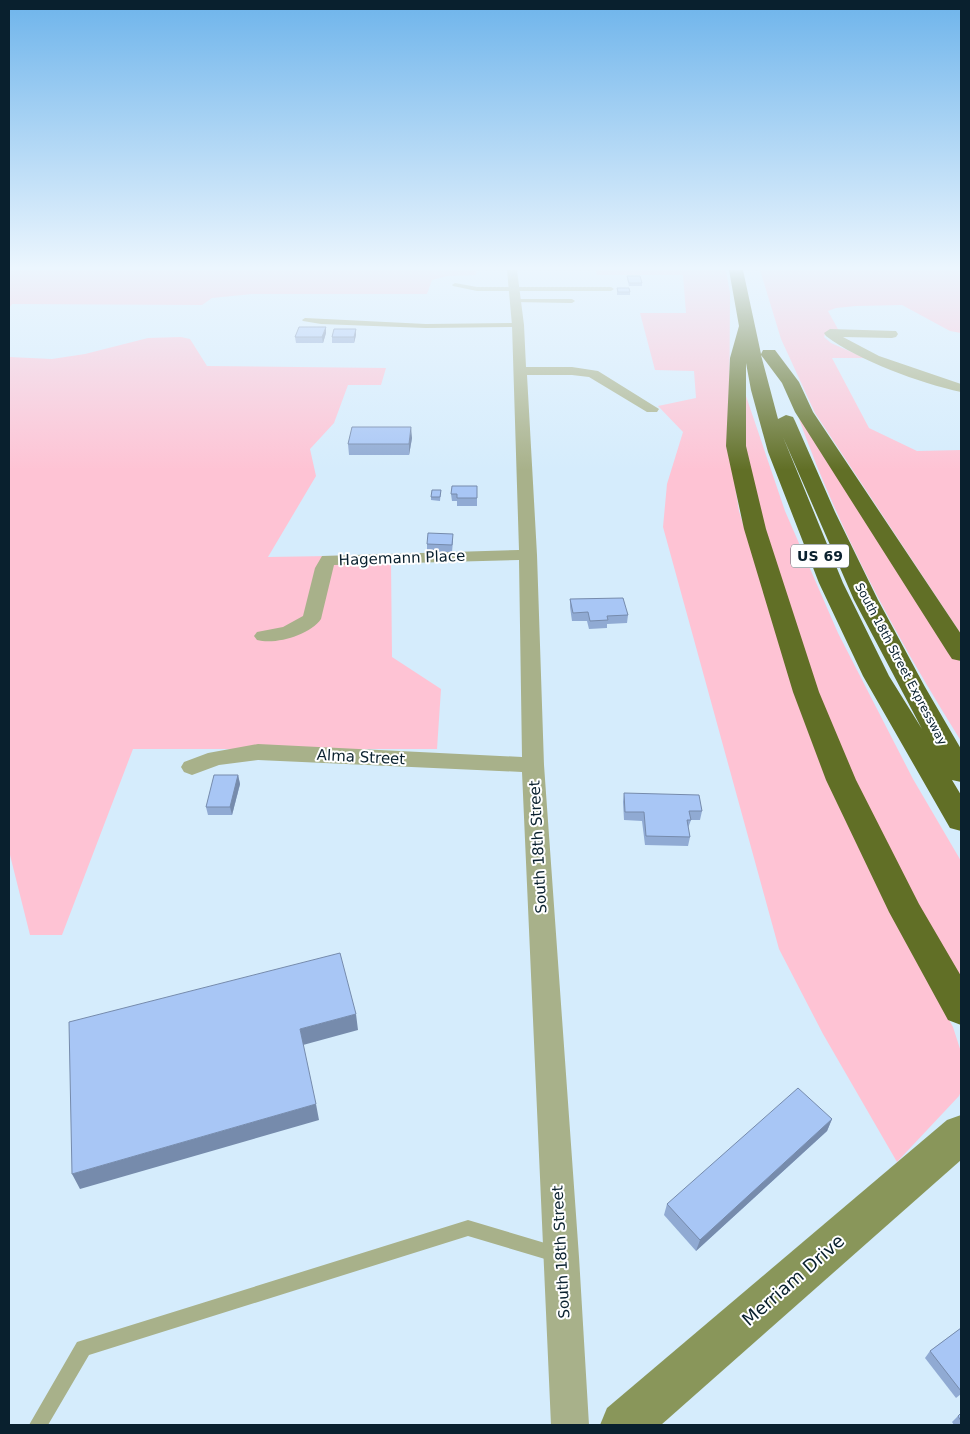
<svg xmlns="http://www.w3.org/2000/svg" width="970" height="1434" font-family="'DejaVu Sans',sans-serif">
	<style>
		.green { fill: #fec3d4 }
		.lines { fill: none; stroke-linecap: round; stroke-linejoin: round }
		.lane { fill: #a8b18a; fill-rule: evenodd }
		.street { fill: #a8b18a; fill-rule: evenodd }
		.secondary { fill: #89965a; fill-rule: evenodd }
		.highway { fill: #616f26; fill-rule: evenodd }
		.wall { fill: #90aad3 }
		.shaded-wall { fill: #768bac }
		.building { fill: #a8c6f5; stroke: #768bac }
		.labels { text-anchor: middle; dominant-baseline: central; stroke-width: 4; stroke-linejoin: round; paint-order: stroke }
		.far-street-label { font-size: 12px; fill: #09202e; stroke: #fff }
		.shield { fill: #fff; stroke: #53636d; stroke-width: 1 }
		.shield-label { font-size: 14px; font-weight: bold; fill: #09202e }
		.street-label { font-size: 15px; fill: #09202e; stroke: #fff }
		.near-street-label { font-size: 18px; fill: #09202e; stroke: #fff }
	</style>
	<rect width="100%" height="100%" fill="#d5ecfc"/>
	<g class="green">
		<path d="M9,270h468l-1,5 -29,1 -15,4 -5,14h-175l-40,4 -10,7 -190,-1 -3,4z"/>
		<path d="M596,270h130l4,23 -1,155 10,63 55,176 84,198 75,142 8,25v39l-2,5 -62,66 -74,-128 -44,-85 -116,-422 4,-43 16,-52 -25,-26 38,-8 -2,-27 -39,-1 -15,-57h46l-3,-38h-86z"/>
		<path d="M760,270h201v63l-11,-2 -48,-26 -46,1 -20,2 -8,3 11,20 -13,1 -2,5 7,6 34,15h-33l37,70 48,23 44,-1v184l-146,-221 -34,-74z"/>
		<path d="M181,337l9,2 17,27 179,2 -5,17h-33l-14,38 -24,26 6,27 -48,81 121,-2 2,7 1,95 49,32 -4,60h-304l-71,186h-32l-21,-84v-494l43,2 33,-5 63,-16z"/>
		<path d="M746,396l39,115 53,122 75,146 48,82v128l-90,-168 -60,-142 -68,-225z"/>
		<path d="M799,419l6,1 156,243v78c-64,-102 -121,-208 -162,-322z"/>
	</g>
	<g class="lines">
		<g class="lane">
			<path d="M455,283l22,4h134l3,2 -3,2h-134l-24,-5 -1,-1z"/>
			<path d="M516,299h56l3,2 -3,2 -58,-1v-2z"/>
			<path d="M305,318l121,6 92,-1 3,2 -3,2 -92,1 -105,-4 -18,-3 -1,-1z"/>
			<path d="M468,1220l87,26 6,2 2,6 -2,6 -6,2 -87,-26 -379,119 -41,70h-19l48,-83z"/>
		</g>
		<g class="street">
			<path d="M507,270h10l7,55 2,42h46l26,4 61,38 -2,3h-10l-58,-35 -17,-2h-45l10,180 7,210 35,492 10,168h-38l-29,-653 -264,-12 -39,5 -27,10 -8,-3 -3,-5 3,-5 24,-9 50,-9 264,13 -3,-197 -185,5 -13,54c-11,16 -45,26 -64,21l-3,-4 3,-4 26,-5 20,-11 12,-48 7,-12 197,-6 -7,-225z"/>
			<path d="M830,329l66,2 2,3 -2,3 -4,1 -49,-1 36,19 82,28v8c-41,-9 -102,-31 -135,-56l-2,-3z"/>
		</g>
		<path class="secondary" d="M961,1115v45l-300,265h-61l7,-17 340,-288z"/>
		<path class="highway" d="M729,270h14l18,84 2,-4h12l24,32 14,30 148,222v27l-9,-2 -4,-6 -153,-241 -13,-29 -21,-28 17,64 8,-4 7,2 2,4 40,91 43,88 47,87 36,62v33l-9,-2 9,15v36l-11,-3 -87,-152 -44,-93 -51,-131 -17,-62 -5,-27v83l20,83 53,163 37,88 63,124 42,72v49l-13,-5 -59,-108 -63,-132 -33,-88 -49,-163 -18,-83 4,-88 9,-32zM783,437l71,163 68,129 -33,-53 -46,-93z"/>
	</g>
	<g class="wall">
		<path d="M627,276l15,7v3h-13l-2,-7z"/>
		<path d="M617,288l13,4v3h-13z"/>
		<path d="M326,333l-3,10h-27l-1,-6z"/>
		<path d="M356,335l-2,8h-22v-6z"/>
		<path d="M412,438l-3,17h-60l-1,-11z"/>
		<path d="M477,486v20h-20v-5h-5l-1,-7z"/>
		<path d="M441,490l-1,11 -9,-1v-3z"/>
		<path d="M453,541l-1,11h-25v-8z"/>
		<path d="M570,599l58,16 -1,8 -20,1v4l-18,1 -2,-8h-15l-2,-14z"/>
		<path d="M238,775l2,9 -8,31h-24l-2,-8z"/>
		<path d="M624,793l78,18 -2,9h-9l-3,8 2,9 -2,9 -43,-1 -3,-24 -18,-1 -1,-18z"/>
		<path d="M832,1119l-5,12 -131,120 -32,-36 3,-11z"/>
		<path d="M961,1328v66l-5,4 -31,-40 5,-7z"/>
		<path d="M961,1413v12h-7l-2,-3z"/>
	</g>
	<g class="shaded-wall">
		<path d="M326,327v6l-3,10 -1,-6z"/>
		<path d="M356,329v6l-2,8v-6z"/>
		<path d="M411,427l1,11 -3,17v-11z"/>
		<path d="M238,775l2,9 -8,31 -2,-8z"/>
		<path d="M356,1014l2,16 -55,15 -3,-16z"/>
		<path d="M316,1104l3,16 -239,69 -8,-15z"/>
		<path d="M832,1119l-5,12 -131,120 4,-11z"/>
	</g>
	<g class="building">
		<path d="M627,276h13l2,7h-13z"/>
		<path d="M617,288h12l1,4h-12z"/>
		<path d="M299,327h27l-4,10h-27z"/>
		<path d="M334,329h22l-2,8h-22z"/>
		<path d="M352,427h59l-2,17h-61z"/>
		<path d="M452,486h25v12h-20v-4h-6z"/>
		<path d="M432,490h9l-1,7h-9z"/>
		<path d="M428,533l25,1 -1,11 -25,-1z"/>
		<path d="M623,598l5,17 -21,1 1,4 -18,1 -2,-9 -15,1 -3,-14z"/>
		<path d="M214,775h24l-8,32h-24z"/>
		<path d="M624,793l75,2 3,16h-13l2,9h-4l3,17 -44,-1 -2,-24h-19z"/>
		<path d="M340,953l16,61 -56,15 16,75 -244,70 -3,-152z"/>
		<path d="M798,1088l34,31 -132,121 -33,-36z"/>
		<path d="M961,1328v63l-31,-40z"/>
		<path d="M961,1413v8l-3,-5z"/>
	</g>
	<linearGradient id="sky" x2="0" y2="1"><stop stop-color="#6eb4eb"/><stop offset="0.57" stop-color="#ecf6fe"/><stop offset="1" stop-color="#ecf6fe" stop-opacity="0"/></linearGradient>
	<rect width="970" height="470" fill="url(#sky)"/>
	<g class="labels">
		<g class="far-street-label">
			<text transform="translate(901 664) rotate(62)">South 18th Street Expressway</text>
		</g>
		<rect class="shield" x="791" y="544.5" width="58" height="23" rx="4"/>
		<g class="shield-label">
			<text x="820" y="556">US 69</text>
		</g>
		<g class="street-label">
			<text transform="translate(402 558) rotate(-2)">Hagemann Place</text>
			<text transform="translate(361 757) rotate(3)">Alma Street</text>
			<text transform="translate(538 847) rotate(-93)">South 18th Street</text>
			<text transform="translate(561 1252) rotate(-93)">South 18th Street</text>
		</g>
		<g class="near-street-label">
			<text transform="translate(793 1280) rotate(-41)">Merriam Drive</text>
		</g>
	</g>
	<rect width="970" height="1434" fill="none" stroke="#09202e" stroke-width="20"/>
</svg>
